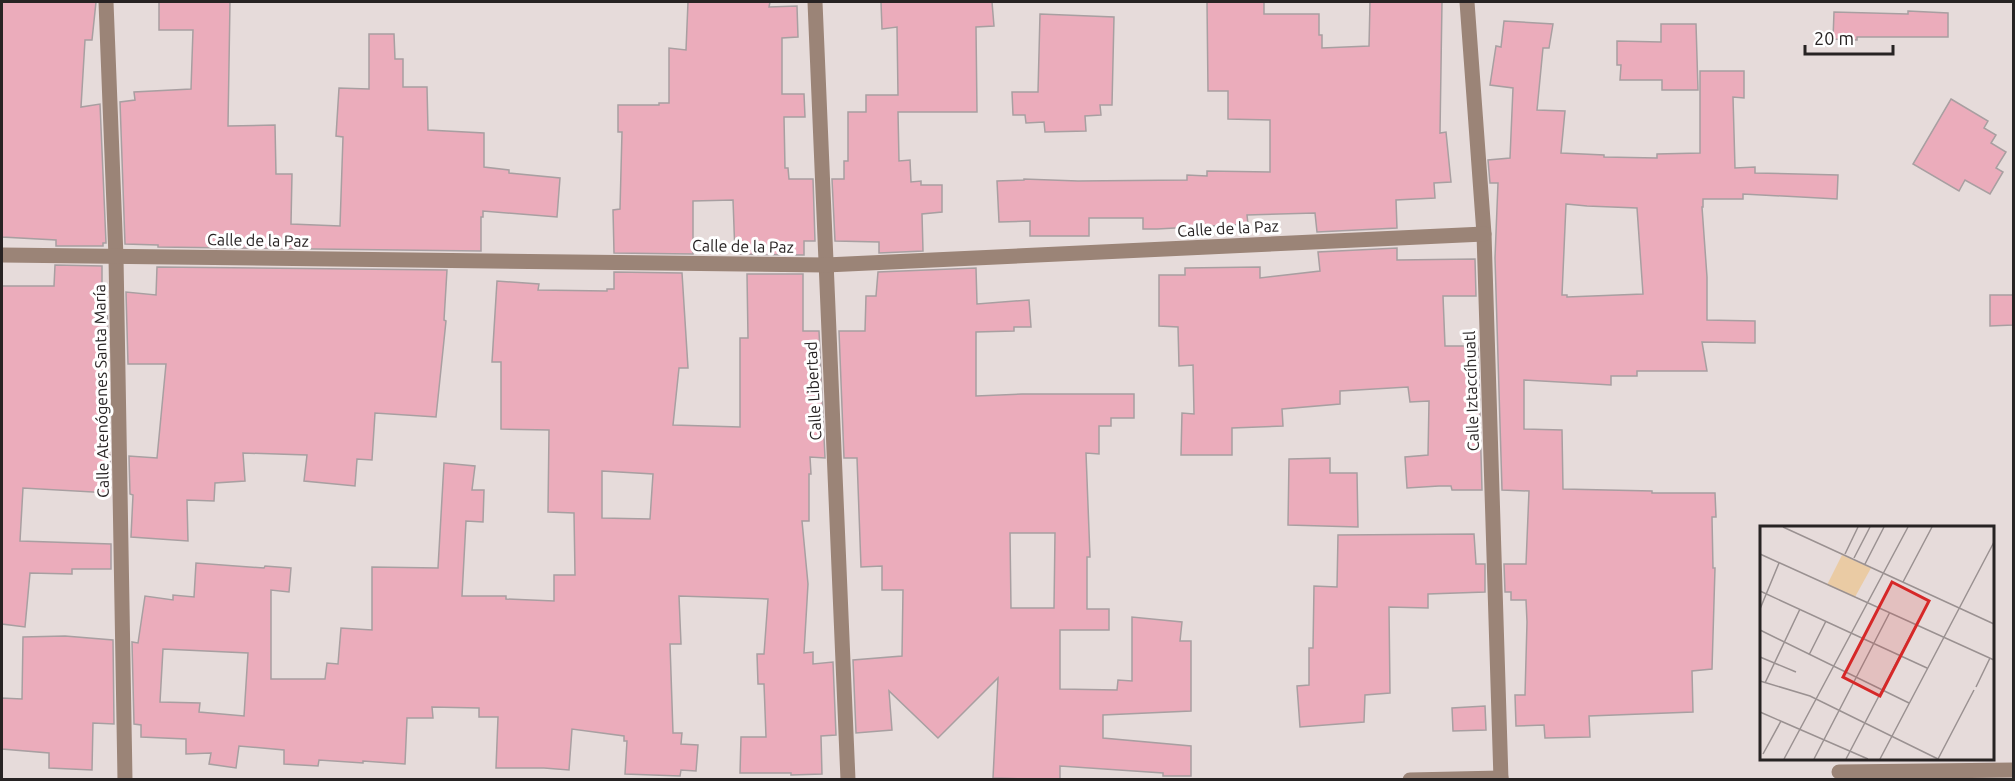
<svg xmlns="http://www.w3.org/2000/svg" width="2015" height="781" font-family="Ubuntu,sans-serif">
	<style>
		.building { fill: #ebacbb; stroke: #a89fa1; stroke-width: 1.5; fill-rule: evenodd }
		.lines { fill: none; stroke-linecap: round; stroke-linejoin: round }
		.minor { stroke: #9b8477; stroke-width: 15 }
		.labels { text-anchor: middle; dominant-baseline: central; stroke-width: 6; stroke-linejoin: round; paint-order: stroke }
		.street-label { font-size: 16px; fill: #272323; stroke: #fff }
		.inset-road { fill: none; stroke: #9a9191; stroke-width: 1.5 }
		.view { fill: #d62828; fill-opacity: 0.15; stroke: #d62828; stroke-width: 3 }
		.inset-edge { fill: none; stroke: #272323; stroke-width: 3 }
	</style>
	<rect width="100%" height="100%" fill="#e6dbda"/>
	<g class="building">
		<path d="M2,2h94l-4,38h-7l-4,67 19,-3 6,139h-3v3h-47v-6l-54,-3z"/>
		<path d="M159,2h71l-2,124 47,-1 1,49h16l-1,50 49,2 3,-89 -7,-1 3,-48 30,1v-55h25l1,25h8v28h24l1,43 56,3v34l25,3v3l51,5 -3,39 -74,-6v6h-2v34l-323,-4v-2l-33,-1 -5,-142 15,-2 -1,-8 57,-3 2,-59h-34z"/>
		<path d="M688,2h82l-1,5 28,-1 1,31 -16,1v56h22l1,23h-21l1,51h3l1,11h24l2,62h-11v14l-69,-1 -2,-54 -40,1v53l-79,-1 -1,-43 7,-1 2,-77h-4v-27h41v-2h10v-55l17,2z"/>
		<path d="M881,2h111l2,24 -18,1 1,85h-79l1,49 11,-1 1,22 10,-1v4h21v27l-20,2 1,37 -44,2v-11l-44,-1 -3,-62h12v-18h4v-49h18v-17h32l-1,-68 -15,2z"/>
		<path d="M1207,2h57v12h55v21h3v13l47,-2 1,-44h72l-2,131 6,-1 5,50 -17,1 1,15 -39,2 1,28 -80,4 -2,-19 -68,2 1,9 -91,5h-14v-11h-54v18h-59v-15l-31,1 -2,-41 27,-1v-1l54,2 109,-1v-5l20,1v-5l63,1v-52l-42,-1v-28h-20z"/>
		<path d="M1908,11l40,2v24h-91v3l-24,-1 1,-27 74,2z"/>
		<path d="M1040,14l74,3 -2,88h-12l1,10 -16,1 1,15 -41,1 -1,-10 -18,1 -1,-8h-12l-1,-23h26z"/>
		<path d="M1504,21l49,3 -4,24h-6l-6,62 28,1 -4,42 43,2v2l53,1v-4l43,-1v-82h44v27l-11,-1 2,71 20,-1v6l83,2 -1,24 -94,-5v5h-40v8h-1l5,70v43l48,1v22l-53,-1 5,29h-70v5h-26v9l-87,-5v49l38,1 1,59 89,2v2h63l1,24h-4l1,51h2l-3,101 -20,2 1,41 -104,4 1,21 -45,1 -1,-13 -28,1 -1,-31h10l2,-73 -1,-22h-15v-8h-6l-1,-28h22l3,-73 -27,-1 -7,-232 3,-75h-8l-2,-23 22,-2 3,-70 -23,-3 6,-39 5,1zM1566,204l21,2 50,2 6,86 -76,3v-2h-5z"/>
		<path d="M1661,24h35l2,66h-36v-10h-42l1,-15h-4v-24l44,1z"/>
		<path d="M1951,99l37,22 -4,7 12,7 -5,8 15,9 -10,16 7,4 -13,22 -25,-14 -6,11 -46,-27z"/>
		<path d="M1397,248v12l78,-1 1,37h-33l2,50h33l4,144h-30l-1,-4h-12l-32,2 -2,-31 23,-2 1,-54 -19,1 -2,-15 -68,4v13l-58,5 1,17 -51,2v27h-51l1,-42 12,1 -1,-49 -14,1 -1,-39 -19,-1v-51h26v-7l75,-1v11l60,-7 -2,-19z"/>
		<path d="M55,265l47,1v23l5,1 1,74h-3l-1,46h2l1,44 3,1v38l-87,-5 -3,53 91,3v25h-39v5l-42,-1 -5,54 -23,-3v-338h52z"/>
		<path d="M157,267l290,3 -3,50 2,1 -10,96 -61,-4 -3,47 -15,-1 -2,27 -51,-5 3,-26 -64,-2 2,28 -30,2 -1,18 -27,-1 1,41 -57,-4 2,-42 -3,-1 -1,-38 28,2 9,-94h-38l-2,-72 30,3z"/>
		<path d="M976,268l1,36 52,-4 2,27h-17v4l-38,1v64l46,-2h112v24h-23v8h-12v28l-13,-1 4,104h-3v52h22v21h-49v59l57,1 1,-10 14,1v-64l50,5 -2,19h11v70l-88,4v23l88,8v30h-28v-3l-103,-7v14l-67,-2 5,-100 -60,60 -49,-47 3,39 -36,3 -3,-73 49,-4 1,-66h-21v-24l-21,1 -4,-109h-13l-5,-127h26l1,-35h10l2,-24zM1010,533h45l-1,75h-43z"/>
		<path d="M614,272l68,1 6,95h-9l-6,57 67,2v-89h8l-1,-64h56v57h16l6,127 -15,-1 1,17h-2v47h-7l6,63 -4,69 9,-1v12l20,-2 3,73 -15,1 1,38 -31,1v-2h-51l1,-36h25l-2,-53h-6l-1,-30h7l4,-55 -89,-3 2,48h-11l3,89h9l-1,11 17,1 -2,26 -15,-1 -1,6 -55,-2 2,-33h-3v-5l-52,-7 -3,41 -25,-2h-48l2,-51h-19v-9l-47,-1 1,11h-26l-2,46 -42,-3v2l-44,-3 -1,6 -34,-2v-14l-45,-4 -3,22 -27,-4 2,-11 -25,1v-15l-45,-2v-12l-7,-1 -2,-82 6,1 7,-47 28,4v-5l21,2 2,-34 68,5 1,-2 26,2 -2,24 -18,-2v89h54l2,-16 11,1 3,-36 31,2v-63l66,1 6,-105 31,3 -3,24h12l-1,32 -17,-1 -4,75h44v3l48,2v-26h21l-1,-62 -26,-1 1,-82 -48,-1v-67h-9l5,-81 42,3 -1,6 69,1v-2h7zM602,471l51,3 -3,45 -48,-1zM163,649l85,4 -4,63 -45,-4 1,-9 -40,-1z"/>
		<path d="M1990,295h23v30l-23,1z"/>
		<path d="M1330,458v15h27l1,54 -70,-2 1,-66z"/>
		<path d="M1474,534l2,30h9v28l-57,2v14l-39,-1 1,86 -25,2 -1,27 -64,5 -3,-41 12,-1v-37h4l1,-62 23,1 1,-52z"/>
		<path d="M65,636l48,4 1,84 -21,-1 -1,47 -43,-2v-15l-47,-4v-51l20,1 1,-62z"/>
		<path d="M1485,706l1,24 -33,1 -1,-23z"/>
	</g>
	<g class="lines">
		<g class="minor">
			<path d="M106,2l10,255 9,523"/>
			<path d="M815,2l33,778"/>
			<path d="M1467,2l17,232 17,546"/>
			<path d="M2,255l824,10 658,-31"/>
			<path d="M1839,772l175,-2"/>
			<path d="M1410,780l91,-2"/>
		</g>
	</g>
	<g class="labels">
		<g class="street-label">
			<text transform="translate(1228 228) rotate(-3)">Calle de la Paz</text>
			<text transform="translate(258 240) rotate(1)">Calle de la Paz</text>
			<text transform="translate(743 246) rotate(1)">Calle de la Paz</text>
			<text transform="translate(101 391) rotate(-91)">Calle Atenógenes Santa María</text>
			<text transform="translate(813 391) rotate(-93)">Calle Libertad</text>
			<text transform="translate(1471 391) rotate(-92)">Calle Iztaccíhuatl</text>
		</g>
	</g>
	<g transform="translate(1760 526)">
		<rect width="234" height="234" fill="#e6dbda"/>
		<path d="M82,29l29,13 -16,29 -28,-12z" fill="#eacba4"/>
		<path class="inset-road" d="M23,1l211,97M0,28l234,106M85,28l13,-27M94,32l16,-31M105,38l19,-37M143,56l29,-55M0,65l167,77M0,83l19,-46M0,104l149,73M49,129l17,-34M0,131l36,15M0,155l50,15 128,63M5,157l35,-74M216,161l14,-29M0,186l108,47M3,228l18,-33M24,233l124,-232M54,233l76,-147M86,233l70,-134M120,233l114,-217M178,233l36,-69"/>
		<path class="view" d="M132,56l37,19 -49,95 -37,-19z"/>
		<rect width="234" height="234" class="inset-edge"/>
	</g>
	<rect width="2015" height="781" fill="none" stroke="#272323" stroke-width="6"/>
	<path d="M1805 45v9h88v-9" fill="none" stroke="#272323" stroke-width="3"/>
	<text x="1814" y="45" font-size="18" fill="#272323" stroke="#ffffff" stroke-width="4.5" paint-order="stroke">20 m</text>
</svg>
